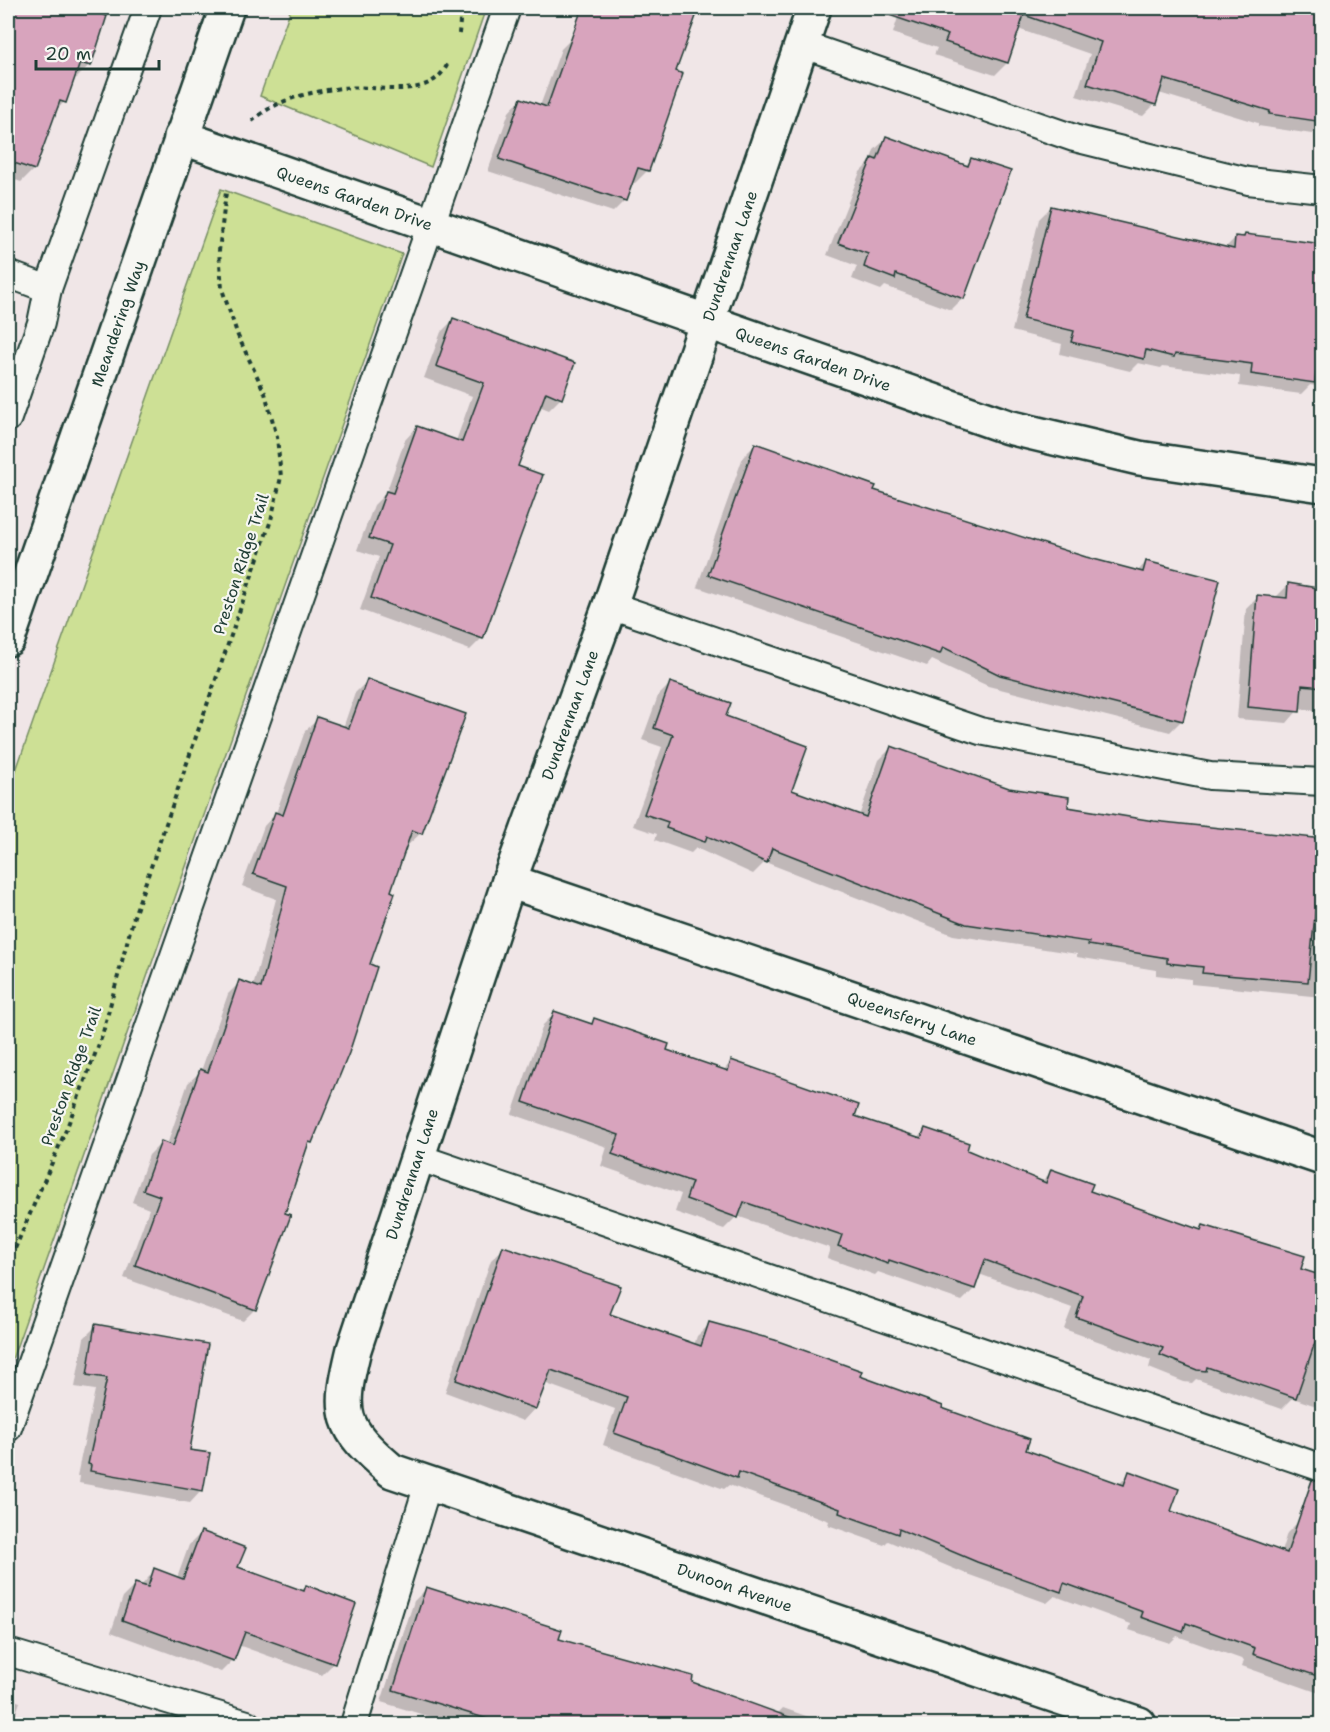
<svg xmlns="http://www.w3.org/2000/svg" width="1330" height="1732" font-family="'Shantell Sans',sans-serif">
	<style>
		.green { fill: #cde095; stroke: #768e64; stroke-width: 1.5 }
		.shadow { fill: #0003 }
		.building { fill: #d8a4bd; stroke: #1f3d34; stroke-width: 1.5 }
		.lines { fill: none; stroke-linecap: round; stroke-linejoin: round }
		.lane-casing { stroke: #1f3d34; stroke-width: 30 }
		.street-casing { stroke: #1f3d34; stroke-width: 38 }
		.secondary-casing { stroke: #1f3d34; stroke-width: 38 }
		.path { stroke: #1f3d34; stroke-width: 4; stroke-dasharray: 4.5 4.5; stroke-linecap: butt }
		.lane { stroke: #f6f6f2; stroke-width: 26 }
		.street { stroke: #f6f6f2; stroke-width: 33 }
		.secondary { stroke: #f6f6f2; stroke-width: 33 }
		.labels { text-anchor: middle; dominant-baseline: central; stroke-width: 4.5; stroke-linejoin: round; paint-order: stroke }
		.street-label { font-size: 16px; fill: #1f3d34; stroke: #f6f6f2 }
	</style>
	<rect width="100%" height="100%" fill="#f0e6e7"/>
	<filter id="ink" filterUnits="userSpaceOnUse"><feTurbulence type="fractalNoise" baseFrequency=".0167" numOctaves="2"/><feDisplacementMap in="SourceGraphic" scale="12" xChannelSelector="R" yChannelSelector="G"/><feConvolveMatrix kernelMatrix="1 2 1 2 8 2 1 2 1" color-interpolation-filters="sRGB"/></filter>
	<g filter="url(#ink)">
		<g class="green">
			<path d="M291,8h195l-55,159 -171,-71z"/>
			<path d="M221,189l181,65 -394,1117v-578z"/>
		</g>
		<g class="shadow">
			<path d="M8,8h89l-8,57 -12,13 -3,-2 -10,26 -10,11 -20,56 -13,13 -11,-4 -2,6z"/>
			<path d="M589,8h109l-24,64 8,3 -35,96 -12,12 -3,-1 -7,18 -12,12 -125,-41 21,-59 12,-13 19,7 21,-57 12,-12 5,2z"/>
			<path d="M901,8h421v116l-10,10 -54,-8v-3l-99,-30 -4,11 -12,12 -67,-20 14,-42 -72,-25 -11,34 -12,12 -61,-20 3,-7 -44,-15z"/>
			<path d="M887,138l78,28 6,-6 -8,138 -12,12 -66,-24 -4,4 -29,-11 5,-13 -30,-11 33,-83 10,-10 4,-12z"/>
			<path d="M1051,207l174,41 11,-11 9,-2 77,10v142l-12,-2 -9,9 -62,-8 1,-10 -77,-10 -2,2 -23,-5 -8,8 -70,-17 2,-10 -50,-13 27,-112z"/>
			<path d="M453,320l108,78 -12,12 -10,-4 -22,61 -35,171 -12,12 -110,-40 19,-53 -22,-7 17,-45 12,-12 19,-53 12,-13 39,14 16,-45 -48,-18 17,-46z"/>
			<path d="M755,445l117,46 214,67 51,14 9,-10 36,158 -12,12 -182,-46 -56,-26 -5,6 -230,-79 46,-130z"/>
			<path d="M1288,585l34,5v121l-23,-2 -12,14 -50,-4 9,-110 12,-12h18z"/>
			<path d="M368,680l53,153 -13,12 -2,-1 -151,465 -12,12 -119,-43 25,-69 -17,-7 17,-47 12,-12 6,2 21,-62 13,-12 27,-77 12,-12 13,5 23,-88 -34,-13 22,-60 12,-13 29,-82 13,-12 25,9 12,-35z"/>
			<path d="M671,683l54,34 65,74 69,25 20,-56 12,-12 175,60 256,62v127l-131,-13v-5l-35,-4v-5l-79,-13v-3l-124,-19 -188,-73 -12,12 -57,-26 -5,5 -36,-13 2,-6 -24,-8 29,-79 -20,-7 16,-44z"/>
			<path d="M555,1013l35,12 4,-5 71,31 58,20 8,-9 122,55 64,21 8,-8 40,21 76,31 11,-11 36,20 111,40 4,-4 119,51v130l-29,-10 -11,11 -86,-30 -4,4 -8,-1 -35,-14 2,-8 -87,-31 8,-21 -93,-34 -5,15 -12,12 -84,-29 -3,3 -48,-17 3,-10 -93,-32 -13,13 -49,-17 6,-18 -80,-28 6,-19 -95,-33 31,-89z"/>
			<path d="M504,1248l104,67 86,30 3,-9 13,-12 230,85 84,42 94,34 12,-12 39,39 112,40 6,-19 12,-12 23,8v165l-80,-28 2,-6 -67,-24 -7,7 -41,-13 2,-6 -76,-28 -8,7 -83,-30 -76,-32 -4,4 -56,-20 1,-4 -100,-36 -5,4 -121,-44 12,-36 -71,-26 -9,25 -12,13 -78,-29 46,-132z"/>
			<path d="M96,1326l92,125 14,39 -12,13 -111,-20 1,-7h-3l18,-86 -20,-3 9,-49z"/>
			<path d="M201,1533l36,35 64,23 5,-4 28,76 -12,12 -84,-30 -5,15 -12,12 -110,-40 12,-35 13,-13 5,2 14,-16 22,8 12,-33z"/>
			<path d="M426,1589l131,51 220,74 6,-6 46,16h-375l-73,-22 33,-101z"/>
			<path d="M8,1698l12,4 -8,22h-4z"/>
		</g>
		<g class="building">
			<path d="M8,8h74l25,8 -16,50 -11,-3 -14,40 -6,-2 -25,69 -27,-9z"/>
			<path d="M582,8h117l-23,63 7,3 -34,97 -11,-3 -12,33 -127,-42 22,-61 26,9z"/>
			<path d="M884,8h439v114l-54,-8 1,-3 -106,-32 -8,26 -69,-21 14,-42 -77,-27 -16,48 -63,-21 3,-7 -65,-22z"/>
			<path d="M886,136l82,30 3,-8 40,13 -47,128 -68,-25 -1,5 -31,-12 4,-13 -30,-11 34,-85 5,2z"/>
			<path d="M1051,206l183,43 1,-13 9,1 1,-3 78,10v129l-7,-1 -1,11 -64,-9 1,-10 -77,-10 -1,3 -28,-7 -2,9 -73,-17 3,-11 -51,-12z"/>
			<path d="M453,318l122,45 -13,36 -16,-7 -28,74 25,9 -60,164 -112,-41 19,-53 -21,-7 17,-47 7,2 24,-67 45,16 22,-59 -48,-17z"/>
			<path d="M755,443l121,43 -2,4 212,67 57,15 3,-11 74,19 -37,141 -183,-46 -57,-28 -3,7 -232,-79z"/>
			<path d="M1288,583l35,6v98l-21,-2 -2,27 -52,-5 9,-112 30,3z"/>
			<path d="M367,679l99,35 -44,120 -10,-4 -21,61 4,2 -25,71 7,3 -28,86 -37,90 -3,-1 -24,71 6,2 -35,95 -121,-45 25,-69 -17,-6 18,-49 12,5 27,-77 8,3 31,-92 22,8 26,-102 -34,-12 22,-62 8,3 34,-98 32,11z"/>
			<path d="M670,682l61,21 -5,13 82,30 -16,44 74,27 25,-71 118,42 60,9 -1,10 86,14 169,18 -15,143 -106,-9 1,-6 -36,-4v-5l-79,-13 1,-3 -123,-18 -194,-76 -5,15 -60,-27 -2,6 -39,-14 2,-6 -24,-8 29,-79 -19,-7z"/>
			<path d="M554,1011l38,13 2,-6 75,26 -2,6 61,21 3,-11 128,45 -4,11 66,22 4,-10 44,15 -2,7 79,33 5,-14 42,15 -3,7 111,39 2,-5 102,31 -4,13 22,7v43l-27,79 -89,-31 -1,4 -9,-1 -37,-15 3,-7 -87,-31 7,-21 -98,-36 -10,29 -86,-29 -1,4 -50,-18 4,-11 -98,-33 -6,16 -52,-19 6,-17 -80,-28 7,-19 -96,-33z"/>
			<path d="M503,1246l118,40 -11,28 91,32 8,-24 66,18 87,31 -2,5 83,30 -1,2 88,31 -4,11 98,35 5,-14 50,18 -8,22 116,42 25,-73 11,3v195l-70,-24 2,-6 -69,-25 -3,9 -42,-15 2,-5 -79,-29 -3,9 -84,-30 -78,-33 -1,5 -59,-21 1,-4 -101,-37 -2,6 -123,-45 13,-36 -76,-27 -15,39 -80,-29z"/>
			<path d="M95,1324l113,20 -18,106 20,3 -7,38 -113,-20 1,-6 -3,-1 19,-86 -20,-3z"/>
			<path d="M201,1531l45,17 -8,19 66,24 2,-6 50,19 -21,60 -90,-32 -11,29 -112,-41 13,-37 13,4 6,-19 29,11z"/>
			<path d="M426,1587l136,43 -3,9 134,37 -1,6 108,39v4h-293l-114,-35z"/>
		</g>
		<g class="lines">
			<defs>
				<g id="lane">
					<path d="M801,44l273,94 174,43 74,8"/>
					<path d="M8,274l40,15 -7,34 -33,95"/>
					<path d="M48,289l100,-281"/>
					<path d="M610,605l370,126 230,45 112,6"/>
					<path d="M417,1157l905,311"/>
					<path d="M8,1428l499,-1420"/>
					<path d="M8,1652l239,72"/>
					<path d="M354,1724l74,-240"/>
				</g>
				<g id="street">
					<path id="s1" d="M814,8l-204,597 -101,276 -155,468c-16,66 -14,78 38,122l747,253"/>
					<path id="s2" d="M181,137l827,290 131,31 183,27"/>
					<path id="s3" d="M509,881l813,277"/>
				</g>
				<g id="secondary">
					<path id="s4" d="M8,639l219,-631"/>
				</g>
			</defs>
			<use href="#lane" class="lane-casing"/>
			<use href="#street" class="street-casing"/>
			<use href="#secondary" class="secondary-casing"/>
			<g class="path">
				<path d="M459,34l2,-26"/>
				<path d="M252,121c25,-22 57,-29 90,-33 33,-4 88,15 106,-25"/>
				<path d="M8,1265l58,-135 36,-94 32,-120 137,-396 10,-43 -4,-40 -12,-44 -27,-57 -16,-47 -3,-38 7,-59"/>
			</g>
			<use href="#lane" class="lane"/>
			<use href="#street" class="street"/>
			<use href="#secondary" class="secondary"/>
		</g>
	</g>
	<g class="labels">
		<g class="street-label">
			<text stroke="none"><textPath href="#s2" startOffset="184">Queens Garden Drive</textPath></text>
			<text transform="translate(730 256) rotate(-71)">Dundrennan Lane</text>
			<text stroke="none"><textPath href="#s4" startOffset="334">Meandering Way</textPath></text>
			<text stroke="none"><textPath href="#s2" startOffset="670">Queens Garden Drive</textPath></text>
			<text transform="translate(241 564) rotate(-72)">Preston Ridge Trail</text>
			<text transform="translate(570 715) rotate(-70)">Dundrennan Lane</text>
			<text stroke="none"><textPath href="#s3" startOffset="426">Queensferry Lane</textPath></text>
			<text transform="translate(71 1076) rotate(-70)">Preston Ridge Trail</text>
			<text transform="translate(412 1174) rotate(-72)">Dundrennan Lane</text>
			<text stroke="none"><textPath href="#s1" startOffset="1920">Dunoon Avenue</textPath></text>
		</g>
	</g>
	<rect width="1330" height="1732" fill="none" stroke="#f6f6f2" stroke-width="30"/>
	<rect x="15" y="15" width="1300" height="1702" fill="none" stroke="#1f3d34" stroke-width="2" filter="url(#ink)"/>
	<path d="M36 60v9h123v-9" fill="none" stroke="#1f3d34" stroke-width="3"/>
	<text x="45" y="60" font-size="18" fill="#1f3d34" stroke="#f6f6f2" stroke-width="4.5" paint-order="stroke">20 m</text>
</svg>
